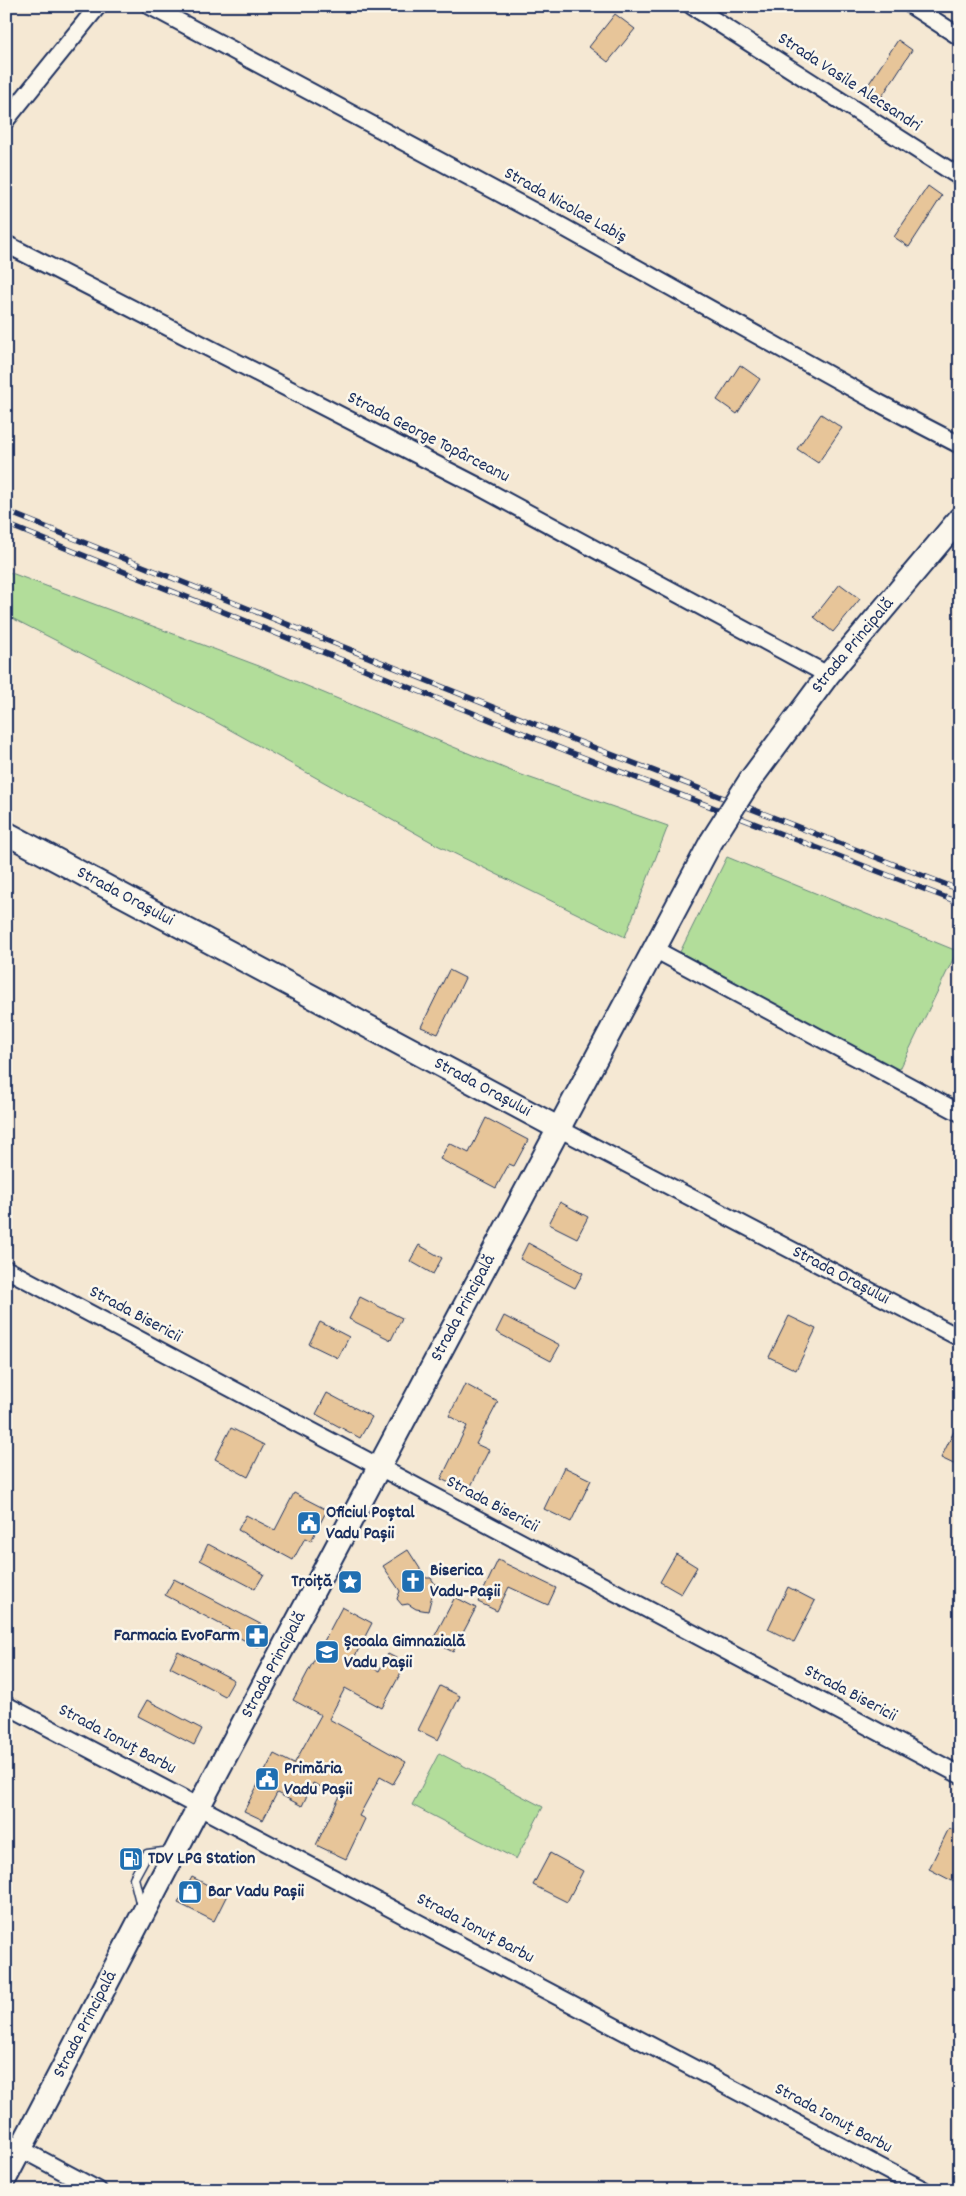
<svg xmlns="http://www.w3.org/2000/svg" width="966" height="2196" font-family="Dekko,sans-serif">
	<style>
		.green { fill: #b2dd9a; stroke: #66867c }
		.building { fill: #e7c599; stroke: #1b2f5e }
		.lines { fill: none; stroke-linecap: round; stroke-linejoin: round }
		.service-casing { stroke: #1b2f5e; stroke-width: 11 }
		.minor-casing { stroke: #1b2f5e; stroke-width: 20 }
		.secondary-casing { stroke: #1b2f5e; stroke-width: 26 }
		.service { stroke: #fbf7ec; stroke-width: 8 }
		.minor { stroke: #fbf7ec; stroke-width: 16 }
		.secondary { stroke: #fbf7ec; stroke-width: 22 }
		.rail-casing { stroke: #1b2f5e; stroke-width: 5.5 }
		.rail { stroke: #fbf7ec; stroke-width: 4; stroke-dasharray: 11; stroke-linecap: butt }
		.secondary-bridge-casing { stroke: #1b2f5e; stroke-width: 26; stroke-linecap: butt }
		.secondary-bridge { stroke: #fbf7ec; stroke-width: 22 }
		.labels { text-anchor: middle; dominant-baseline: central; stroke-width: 5; stroke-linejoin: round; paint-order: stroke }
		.street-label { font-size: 18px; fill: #1b2f5e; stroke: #fbf7ec }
		.poi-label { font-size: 18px; font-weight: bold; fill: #1b2f5e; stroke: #fbf7ec; text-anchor: start }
	</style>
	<rect width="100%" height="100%" fill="#f5e8d3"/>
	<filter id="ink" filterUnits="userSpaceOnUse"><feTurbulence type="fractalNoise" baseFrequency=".02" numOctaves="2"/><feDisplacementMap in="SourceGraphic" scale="10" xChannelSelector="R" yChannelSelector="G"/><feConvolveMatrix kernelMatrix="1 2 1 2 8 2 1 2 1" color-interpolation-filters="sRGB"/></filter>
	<g filter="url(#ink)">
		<g class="green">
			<path d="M6,571l253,95 257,107 152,53 -43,111 -188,-92 -221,-123 -210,-107z"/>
			<path d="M727,857l230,94 -57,118 -7,-1 -213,-116z"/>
			<path d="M439,1753l104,54 -27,52 -104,-54z"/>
		</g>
		<g class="building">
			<path d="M615,14l20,15 -27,33 -19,-15z"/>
			<path d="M898,40l14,10 -33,51 -15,-10z"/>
			<path d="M928,186l14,10 -33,51 -15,-10z"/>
			<path d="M740,365l20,14 -23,35 -20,-14z"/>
			<path d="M821,414l21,14 -24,35 -21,-14z"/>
			<path d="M840,584l20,15 -27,33 -19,-15z"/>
			<path d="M449,970l16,8 -27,56 -17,-7z"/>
			<path d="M486,1118l42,22 -14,26 -5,-2 -13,24 -56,-29 9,-16 20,10z"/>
			<path d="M560,1202l28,15 -11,21 -28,-14z"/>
			<path d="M528,1243l55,30 -8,15 -55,-29z"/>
			<path d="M419,1245l23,13 -9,16 -23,-13z"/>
			<path d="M360,1297l42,21 -11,22 -42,-21z"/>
			<path d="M504,1316l56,29 -9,16 -55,-29z"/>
			<path d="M789,1316l27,13 -20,41 -27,-13z"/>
			<path d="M320,1322l29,15 -11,21 -29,-14z"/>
			<path d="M465,1384l33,18 -22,42 13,6 -21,42 -27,-13 26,-53 -18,-10z"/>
			<path d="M327,1393l45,24 -12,21 -44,-24z"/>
			<path d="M960,1419v48l-19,-9z"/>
			<path d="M231,1428l33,17 -16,32 -33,-18z"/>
			<path d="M564,1467l27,13 -20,42 -27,-13z"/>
			<path d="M294,1493l33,17 -16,31 -6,-3 -12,22 -55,-30 8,-15 29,15z"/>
			<path d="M208,1544l56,30 -9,15 -55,-29z"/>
			<path d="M408,1550l18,28h5l4,6 -7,27 -12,-2 -8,-5 -6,1 -5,-6 3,-8 -17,-25z"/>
			<path d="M676,1554l21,13 -16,27 -21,-12z"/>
			<path d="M498,1560l58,28 -8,17 -39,-18 -12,24 -19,-9z"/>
			<path d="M174,1579l94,49 -10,19 -22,-11 1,-3 -72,-38z"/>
			<path d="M788,1587l27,14 -21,41 -26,-13z"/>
			<path d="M455,1597l21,11 -23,44 -21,-11z"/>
			<path d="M342,1607l30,16 -18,35 25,13 9,-17 18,9 -24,45 -37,-20 -16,31 77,43 -13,22 -13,-7 -21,39 6,3 -19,40 -30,-14 24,-49 -27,-13 -11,23 -25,-13 -14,27 -19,-9 30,-57 20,10 27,-49 -28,-15z"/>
			<path d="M178,1651l56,29 -9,16 -55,-29z"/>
			<path d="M440,1686l20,10 -22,44 -20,-10z"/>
			<path d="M147,1700l55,29 -8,16 -56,-29z"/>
			<path d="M949,1828l11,5v41l-4,9 -27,-14z"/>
			<path d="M550,1853l33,18 -16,31 -34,-17z"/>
			<path d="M192,1877l35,18 -13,26 -36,-18z"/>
		</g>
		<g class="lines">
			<defs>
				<path id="service" d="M141,1906l-7,-28 13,-24 24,-3"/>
				<g id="minor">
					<path d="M150,6l413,221 316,176 81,42"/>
					<path d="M692,6l268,171"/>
					<path d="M912,6l48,31"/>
					<path d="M6,120l92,-114"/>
					<path d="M6,244l470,241 352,190"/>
					<path d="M654,949l306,164"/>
					<path id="s1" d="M558,1128l402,210"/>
					<path d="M6,1269l954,506"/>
					<path d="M6,1705l918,485"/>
					<path d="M6,2141l92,49"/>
				</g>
				<g id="secondary">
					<path id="s2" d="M751,779l77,-104 132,-157"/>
					<path id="s3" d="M6,833l552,295"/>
					<path id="s4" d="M6,2177l193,-371 512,-964"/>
				</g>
			</defs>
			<use href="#service" class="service-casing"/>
			<use href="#minor" class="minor-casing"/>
			<use href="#secondary" class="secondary-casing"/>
			<use href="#service" class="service"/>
			<use href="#minor" class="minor"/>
			<use href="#secondary" class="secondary"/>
			<defs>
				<g id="rail">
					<path d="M6,511l566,228 388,151"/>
					<path d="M6,524l561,227 393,152"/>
				</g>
			</defs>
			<use href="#rail" class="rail-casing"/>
			<use href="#rail" class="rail"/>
			<defs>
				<path id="secondary-bridge" d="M711,842l40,-63"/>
			</defs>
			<use href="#secondary-bridge" class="secondary-bridge-casing"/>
			<use href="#secondary-bridge" class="secondary-bridge"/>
		</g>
	</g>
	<defs>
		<symbol id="civic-square" viewBox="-11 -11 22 22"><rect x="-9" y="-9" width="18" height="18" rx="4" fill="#1f6fb2" stroke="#fbf7ec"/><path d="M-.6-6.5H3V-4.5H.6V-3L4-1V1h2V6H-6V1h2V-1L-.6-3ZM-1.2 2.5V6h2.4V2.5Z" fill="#fff"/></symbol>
		<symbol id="church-square" viewBox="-11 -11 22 22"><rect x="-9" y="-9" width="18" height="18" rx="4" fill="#1f6fb2" stroke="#fbf7ec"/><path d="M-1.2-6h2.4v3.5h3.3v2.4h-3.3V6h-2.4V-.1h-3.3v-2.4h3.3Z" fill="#fff"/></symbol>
		<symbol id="sight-square" viewBox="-11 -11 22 22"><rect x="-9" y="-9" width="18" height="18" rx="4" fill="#1f6fb2" stroke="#fbf7ec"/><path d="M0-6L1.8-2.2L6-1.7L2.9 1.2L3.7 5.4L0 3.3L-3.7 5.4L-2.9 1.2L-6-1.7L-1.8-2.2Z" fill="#fff"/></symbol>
		<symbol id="pharmacy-square" viewBox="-11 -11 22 22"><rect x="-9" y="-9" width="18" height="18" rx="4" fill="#1f6fb2" stroke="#fbf7ec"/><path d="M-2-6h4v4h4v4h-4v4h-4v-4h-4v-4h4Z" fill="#fff"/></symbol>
		<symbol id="school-square" viewBox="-11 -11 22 22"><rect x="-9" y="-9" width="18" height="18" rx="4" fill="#1f6fb2" stroke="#fbf7ec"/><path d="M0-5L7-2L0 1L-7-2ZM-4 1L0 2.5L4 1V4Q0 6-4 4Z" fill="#fff"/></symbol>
		<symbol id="fuel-square" viewBox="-11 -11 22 22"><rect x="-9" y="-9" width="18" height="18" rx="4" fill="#1f6fb2" stroke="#fbf7ec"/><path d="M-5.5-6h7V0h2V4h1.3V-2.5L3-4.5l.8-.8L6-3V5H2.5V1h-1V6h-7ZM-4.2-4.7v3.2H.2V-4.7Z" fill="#fff"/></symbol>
		<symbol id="shop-square" viewBox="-11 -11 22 22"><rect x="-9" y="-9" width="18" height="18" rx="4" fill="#1f6fb2" stroke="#fbf7ec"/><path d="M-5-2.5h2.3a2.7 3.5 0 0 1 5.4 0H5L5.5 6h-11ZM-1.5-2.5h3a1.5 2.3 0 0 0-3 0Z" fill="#fff"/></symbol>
	</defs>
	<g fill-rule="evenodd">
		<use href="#civic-square" x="295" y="1509" width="28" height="28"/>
		<use href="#church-square" x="399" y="1567" width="28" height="28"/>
		<use href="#sight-square" x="336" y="1568" width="28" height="28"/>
		<use href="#pharmacy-square" x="243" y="1622" width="28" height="28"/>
		<use href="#school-square" x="313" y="1638" width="28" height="28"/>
		<use href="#civic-square" x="253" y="1765" width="28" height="28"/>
		<use href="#fuel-square" x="117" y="1845" width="28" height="28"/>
		<use href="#shop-square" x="176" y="1878" width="28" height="28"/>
	</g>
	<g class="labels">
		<g class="street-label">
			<text transform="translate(849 83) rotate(33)">Strada Vasile Alecsandri</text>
			<text transform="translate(565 206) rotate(29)">Strada Nicolae Labiș</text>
			<text transform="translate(428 438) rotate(27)">Strada George Topârceanu</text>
			<text stroke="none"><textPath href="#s2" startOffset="168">Strada Principală</textPath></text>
			<text stroke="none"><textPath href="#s3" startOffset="135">Strada Orașului</textPath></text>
			<text stroke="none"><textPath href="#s3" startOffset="540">Strada Orașului</textPath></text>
			<text stroke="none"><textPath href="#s1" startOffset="319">Strada Orașului</textPath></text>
			<text stroke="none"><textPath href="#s4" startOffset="982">Strada Principală</textPath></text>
			<text transform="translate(135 1315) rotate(28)">Strada Bisericii</text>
			<text transform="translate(492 1505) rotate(28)">Strada Bisericii</text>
			<text stroke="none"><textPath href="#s4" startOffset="578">Strada Principală</textPath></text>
			<text transform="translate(850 1694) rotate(28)">Strada Bisericii</text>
			<text transform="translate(117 1740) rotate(28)">Strada Ionuț Barbu</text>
			<text transform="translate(475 1929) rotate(28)">Strada Ionuț Barbu</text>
			<text stroke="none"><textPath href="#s4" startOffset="172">Strada Principală</textPath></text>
			<text transform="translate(833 2119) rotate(28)">Strada Ionuț Barbu</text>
		</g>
		<g class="poi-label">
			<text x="326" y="1513">Oficiul Poștal<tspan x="326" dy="21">Vadu Pașii</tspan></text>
			<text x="430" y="1571">Biserica<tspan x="430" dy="21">Vadu-Pașii</tspan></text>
			<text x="332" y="1582" text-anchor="end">Troiță</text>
			<text x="240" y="1636" text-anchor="end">Farmacia EvoFarm</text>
			<text x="344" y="1642">Școala Gimnazială<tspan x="344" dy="21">Vadu Pașii</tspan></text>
			<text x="284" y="1769">Primăria<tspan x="284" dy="21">Vadu Pașii</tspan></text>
			<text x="148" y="1859">TDV LPG Station</text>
			<text x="208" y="1892">Bar Vadu Pașii</text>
		</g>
	</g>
	<rect width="966" height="2196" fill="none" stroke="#fbf7ec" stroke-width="25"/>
	<rect x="12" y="12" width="941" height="2171" fill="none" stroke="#1b2f5e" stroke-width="2" filter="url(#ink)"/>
</svg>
